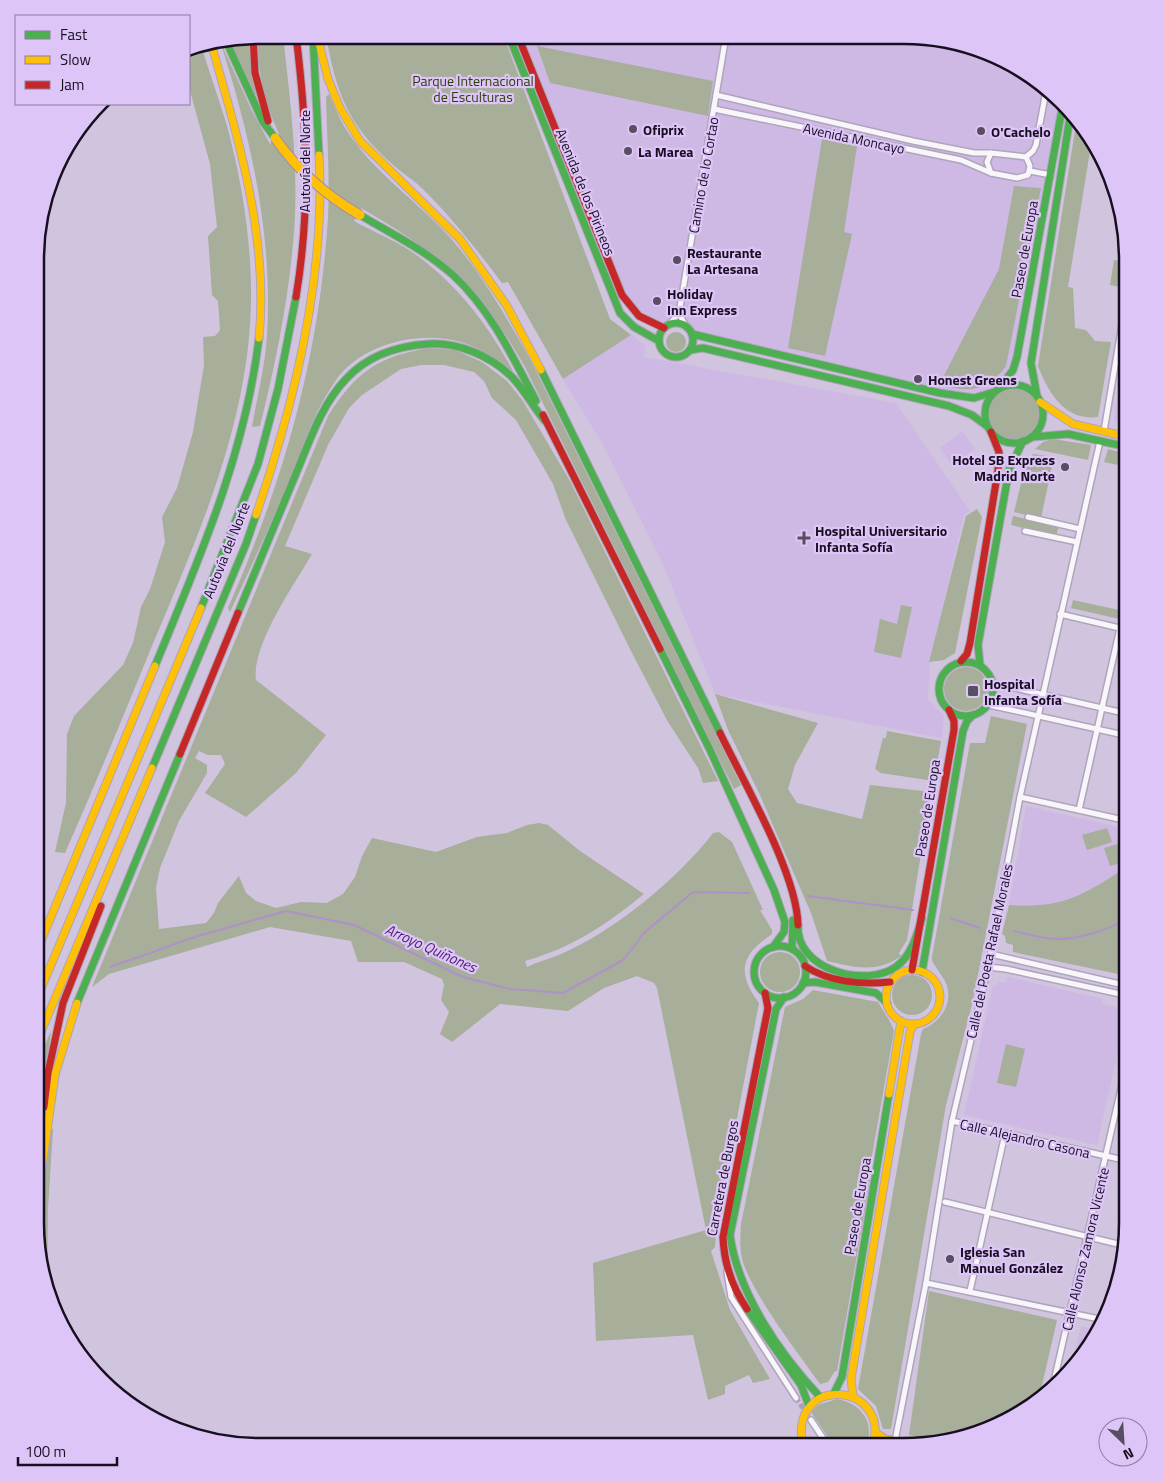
<svg xmlns="http://www.w3.org/2000/svg" width="1163" height="1482" font-family="'Titillium Web',sans-serif">
	<style>
		.built { fill: #ceb8e4 }
		.green { fill: #a7ae9a }
		.lines { fill: none; stroke-linecap: round; stroke-linejoin: round }
		.stream { stroke: #ad92c9; stroke-width: 2 }
		.street-tunnel { stroke: #aca0b9; stroke-width: 5; stroke-dasharray: 5 2.5; stroke-linecap: butt }
		.street-casing { stroke: #afa5ba; stroke-width: 8 }
		.fast-casing { stroke: #afa5ba; stroke-width: 9 }
		.slow-casing { stroke: #afa5ba; stroke-width: 9 }
		.jam-casing { stroke: #afa5ba; stroke-width: 9 }
		.street { stroke: #f8f6fa; stroke-width: 5 }
		.fast { stroke: #4caf50; stroke-width: 7 }
		.slow { stroke: #ffc107; stroke-width: 7 }
		.jam { stroke: #c62828; stroke-width: 7 }
		.slow-bridge-casing { stroke: #a48fa0; stroke-width: 11; stroke-linecap: butt }
		.slow-bridge { stroke: #ffc107; stroke-width: 9 }
		.poi-dot { fill: #584e62; stroke: #ddc5f8; stroke-width: 2 }
		.labels { text-anchor: middle; dominant-baseline: central; stroke-width: 4.5; stroke-linejoin: round; paint-order: stroke }
		.park-label { font-size: 14px; fill: #2d3f07; stroke: #ddc5f8 }
		.poi-label { font-size: 14px; font-weight: bold; fill: #170e1f; stroke: #ddc5f8; text-anchor: start }
		.street-label { font-size: 14px; fill: #170e1f; stroke: #ddc5f8 }
		.water-label { font-size: 15px; font-style: italic; fill: #522576; stroke: #ddc5f8 }
		.rim { fill: none; stroke: #170e1f; stroke-width: 2.5 }
	</style>
	<rect width="100%" height="100%" fill="#d1c4df"/>
	<g class="built">
		<path d="M518,36l416,1 95,36 33,36 -45,248 -18,32 -25,9 -282,-64 -6,-7 -9,-4 -24,3 -23,-16z"/>
		<path d="M1128,334v94l-9,-2 -5,-7z"/>
		<path d="M631,335l14,10 -1,12 252,46 74,108 -6,4 -34,145 -2,40 16,16 -2,22 -227,-44 -53,-132 -60,-119 -39,-64z"/>
		<path d="M962,431l13,18 -23,16 -12,-17z"/>
		<path d="M1026,806l102,23v37l-42,27 -25,10 -28,4 -24,-2z"/>
		<path d="M1008,977l95,22 -1,5 20,5 -1,6 5,2 -29,128 -133,-30 29,-129h3l2,-5 8,2z"/>
		<path d="M1081,1326l18,4 -9,17 -18,18z"/>
	</g>
	<g class="green">
		<path d="M258,35h25c7,65 16,132 11,197 -5,66 -18,130 -34,194l-8,1c5,-30 13,-60 15,-91 6,-102 -16,-198 -47,-295l32,70 18,33 9,-10c-15,-33 -22,-63 -21,-99z"/>
		<path d="M326,35l158,1 2,6 18,-5 106,282 21,16 -68,44 -55,-97 -6,1c-25,-33 -49,-64 -78,-93 -10,-10 -22,-17 -32,-26 -45,-40 -56,-72 -66,-129z"/>
		<path d="M250,36l-1,14 7,44 -3,1 -23,-55z"/>
		<path d="M201,45c8,27 18,54 26,81 14,51 23,107 24,160 2,126 -49,241 -97,355 -29,71 -58,142 -89,212l-10,-1 11,-49 1,-69 7,-18 49,-51 10,-22 8,-36 9,-18 15,-47 -3,-25 15,-29 16,-56 11,-67 -1,-28 12,-1 5,-6 -2,-29 -6,-6 -4,-59 9,-9 -7,-63 -21,-77v-40z"/>
		<path d="M537,46l176,35 -5,35 -158,-33z"/>
		<path d="M329,94c5,11 9,22 15,32 27,46 76,76 110,116 31,37 54,78 77,119l210,424 -7,4 -209,-422c-45,-80 -85,-113 -164,-159l-7,13c18,10 38,18 55,29 46,31 78,73 104,121 -15,-10 -32,-22 -49,-28 -42,-14 -102,0 -128,37 -22,31 -33,68 -48,103 -18,43 -38,86 -58,129l-2,-4c56,-128 91,-250 100,-390 2,-40 -1,-81 -2,-121z"/>
		<path d="M1076,124l13,13 1,14 -22,136 5,1 2,40 11,2 9,11 16,1 -13,75c-33,4 -49,-23 -60,-51z"/>
		<path d="M822,139l35,7 -13,86 8,2 -27,122 -37,-8z"/>
		<path d="M1014,186l27,2 -35,178c-20,27 -36,26 -67,19l60,-116z"/>
		<path d="M1114,260l11,2 -4,25 -11,-2z"/>
		<circle cx="676" cy="342" r="10"/>
		<path d="M430,348l25,2 27,12 25,19 16,20 47,80 148,300 -15,2 -5,-15 -30,-46 -35,-67 -67,-135 -13,-36 -37,-64 -24,-22 -8,-17 -10,-9 -30,-7h-23l-20,4 -39,26 -13,13 -21,37 -43,101 27,8c-18,31 -61,92 -56,126l70,55 -30,38 -50,44 -41,-24 20,-29 -4,-9h-13l-9,-4 -4,7 12,7v8l-28,48 -19,47 -4,20 3,41 47,-6 8,-10 4,-10 21,-27 7,17 10,8 20,7 25,-6 26,1 16,-9 12,-17 7,-21 10,-18 64,14 41,-15 30,-4 20,-8 12,-2 9,2 32,26 64,43c-37,30 -72,54 -119,67l2,6c10,-5 22,-8 32,-12 54,-23 119,-76 154,-122l6,-1 13,10 31,68h-3l12,20v4c-31,21 -36,38 -13,69l-42,220 -2,24 -4,4 19,59 40,69 -17,4 -4,-8 -24,11v8l-17,6 -15,-65 -97,6 -3,-78 113,-33 -49,-242 -3,-5 -17,-7 -33,12 -36,23 -68,-7 -48,38 -12,-8 9,-22 -8,-12 3,-15 -2,-6 -38,-17h-46l-7,-21 -81,-14 -161,47 -17,13 236,-571c28,-44 50,-60 102,-68z"/>
		<circle cx="1014" cy="414" r="25"/>
		<path d="M1053,439l38,6 -3,15 -53,-11 8,-7z"/>
		<path d="M1108,449l20,5v13l-24,-5z"/>
		<path d="M1033,454l21,3 -13,61 -27,-6 10,-41z"/>
		<path d="M977,509l5,8 -27,136 -11,7 -15,2 37,-146z"/>
		<path d="M1013,516l46,10 -3,10 -45,-11z"/>
		<path d="M1073,600l55,12v9l-57,-13z"/>
		<path d="M901,605l11,2 -11,51 -27,-6 6,-33 17,5z"/>
		<circle cx="966" cy="689" r="22"/>
		<path d="M715,694l103,29 -23,42 -7,24 9,14 65,16 8,-34 61,7 -24,148 -8,13 2,3c-25,18 -47,11 -74,5l-16,-48 -52,-120 -31,-63z"/>
		<path d="M991,716l36,8 -54,276 -27,105 -55,324h-8l-7,-23 -18,-17 63,-355 2,-5c18,-7 32,-27 22,-48 -4,-7 -9,-13 -13,-20v-4l38,-214h15z"/>
		<path d="M887,731l54,10 -7,40 -53,-8 -6,-4 8,-31h3z"/>
		<path d="M1107,828l5,14 -25,8 -5,-15z"/>
		<path d="M1128,841v20l-18,5 -6,-18z"/>
		<path d="M1128,866v106l-4,-1 -1,4 -110,-23v-7l-7,-2 -1,-7 -3,-2 7,-29c54,4 75,-10 119,-39z"/>
		<circle cx="780" cy="972" r="20"/>
		<circle cx="912" cy="995" r="20"/>
		<path d="M813,990l65,12c5,9 14,21 16,29l-26,147 2,2 -33,191h-2l-7,11 -8,2c-23,-32 -59,-79 -74,-114 -7,-15 -6,-30 -5,-46l44,-217 18,-8z"/>
		<path d="M51,1031l-12,96 14,2 -5,79 -1,84 -4,-11 -8,-58v-155z"/>
		<path d="M1006,1044l19,5 -9,38 -19,-4z"/>
		<path d="M929,1291l128,29 -17,74 -24,23 -80,24 -27,-6z"/>
		<path d="M837,1399c23,4 40,24 28,48h-30l-24,-35 7,-7z"/>
	</g>
	<g class="lines">
		<g class="stream">
			<path d="M808,896l105,14"/>
			<path d="M950,918l30,10"/>
			<path d="M1014,931c14,3 29,8 43,8 23,0 51,-9 71,-21"/>
			<path d="M110,967l88,-31 88,-25 68,14 109,52 47,12 53,4 60,-33 22,-28 48,-40 56,1"/>
		</g>
		<path class="street-tunnel" d="M796,1398l15,22"/>
		<defs>
			<g id="street">
				<path d="M716,95l197,46 61,12h17"/>
				<path d="M714,109l247,51 30,13"/>
				<path d="M991,153l35,4 4,9 -2,9 -11,3 -26,-5 -4,-11z"/>
				<path d="M1026,157l7,-6 3,-6 10,-54"/>
				<path d="M1030,171l21,4"/>
				<path d="M679,313l7,14"/>
				<path d="M669,325l10,-12 47,-277"/>
				<path d="M1104,431l24,-142"/>
				<path d="M1028,517l52,12"/>
				<path d="M1025,531l52,11"/>
				<path d="M1060,614l68,16"/>
				<path d="M993,683l135,31"/>
				<path d="M989,705l139,31"/>
				<path d="M1020,797l108,24"/>
				<path d="M1079,810l41,-182"/>
				<path d="M991,954l137,32"/>
				<path d="M988,967l18,2 114,25 7,3"/>
				<path d="M952,1121l176,40"/>
				<path d="M945,1202l181,44"/>
				<path d="M727,1272l4,25 65,101"/>
				<path d="M926,1283l178,37"/>
				<path d="M970,1291l35,-157"/>
				<path d="M1054,1381l74,-323"/>
				<path d="M811,1420l18,27"/>
				<path d="M895,1441l31,-158 26,-162 36,-154 32,-170 80,-356"/>
			</g>
			<g id="fast">
				<path d="M313,36l6,119"/>
				<path d="M509,36l111,277 14,14 25,14"/>
				<path d="M226,41l37,81 12,16"/>
				<path d="M360,215c32,19 65,35 93,60 37,34 60,82 83,126"/>
				<circle cx="676" cy="340" r="17"/>
				<path d="M692,334l248,59 34,5 20,-6"/>
				<path d="M690,350l13,-2 246,58 23,9 15,11"/>
				<path d="M541,370l179,363"/>
				<circle cx="1014" cy="414" r="29"/>
				<path d="M999,389l14,-19 4,-13 45,-248"/>
				<path d="M1037,396l-6,-33 39,-246"/>
				<path d="M1032,437l36,-3 60,13"/>
				<path d="M201,608l57,-144 20,-75 18,-92"/>
				<path d="M238,613c19,-45 38,-91 57,-137 14,-33 26,-71 51,-97 21,-23 51,-33 82,-35 29,-2 61,11 83,32 13,13 22,31 34,45"/>
				<path d="M660,649l50,101 64,140 11,32 -1,10 -11,15"/>
				<circle cx="966" cy="689" r="27"/>
				<path d="M980,665l-2,-20 31,-175 14,-29"/>
				<path d="M155,666c44,-107 90,-211 104,-328"/>
				<path d="M152,768l94,-224 10,-29"/>
				<path d="M798,925c-3,45 69,64 99,41 15,-11 20,-32 25,-48"/>
				<circle cx="780" cy="972" r="26"/>
				<path d="M792,949l1,-29"/>
				<path d="M922,972l41,-241 4,-10 6,-6"/>
				<path d="M803,983l12,-1 61,11 11,10"/>
				<path d="M784,997l-8,12 -46,226c8,59 50,119 90,162"/>
				<path d="M77,1003l103,-249"/>
				<path d="M35,1224l4,-42"/>
				<path d="M747,1309l54,76 8,21"/>
				<path d="M834,1393l8,-16 47,-283"/>
			</g>
			<g id="slow">
				<path d="M317,35l11,44 12,29 20,33 100,98 47,67 34,64"/>
				<path d="M211,43c27,95 58,195 48,295"/>
				<path d="M1040,402l33,22 55,13"/>
				<path d="M256,515c39,-113 70,-240 63,-360"/>
				<path d="M36,953l119,-287"/>
				<circle cx="913" cy="997" r="27"/>
				<path d="M35,1003l166,-395"/>
				<path d="M35,1046l117,-278"/>
				<path d="M889,1094l12,-73"/>
				<path d="M39,1187l16,-112 22,-72"/>
				<path d="M853,1396l-2,-17 59,-347 4,-8"/>
				<path d="M875,1432l10,7 34,7"/>
				<path d="M803,1447c-16,-76 91,-64 69,0"/>
				<path d="M879,1447h6"/>
			</g>
			<g id="jam">
				<path d="M296,35c11,90 15,172 0,262"/>
				<path d="M253,36l2,37 13,48"/>
				<path d="M518,36l104,259 17,21 25,12"/>
				<path d="M543,415l117,234"/>
				<path d="M961,661l6,-7 3,-11 28,-173 1,-18 -8,-20"/>
				<path d="M720,733c23,48 77,140 78,192"/>
				<path d="M180,754l58,-141"/>
				<path d="M805,966c23,16 57,19 85,16"/>
				<path d="M912,970l42,-240v-9l-5,-11"/>
				<path d="M44,1107l4,-34 15,-70 38,-97"/>
				<path d="M747,1309c-15,-22 -23,-46 -24,-72l45,-229 -3,-15"/>
			</g>
		</defs>
		<use href="#street" class="street-casing"/>
		<use href="#fast" class="fast-casing"/>
		<use href="#slow" class="slow-casing"/>
		<use href="#jam" class="jam-casing"/>
		<use href="#street" class="street"/>
		<use href="#fast" class="fast"/>
		<use href="#slow" class="slow"/>
		<use href="#jam" class="jam"/>
		<defs>
			<path id="slow-bridge" d="M275,138c23,33 50,57 85,77"/>
		</defs>
		<use href="#slow-bridge" class="slow-bridge-casing"/>
		<use href="#slow-bridge" class="slow-bridge"/>
	</g>
	<g class="poi-dot">
		<circle cx="633" cy="129" r="5"/>
		<circle cx="981" cy="131" r="5"/>
		<circle cx="628" cy="151" r="5"/>
		<circle cx="677" cy="260" r="5"/>
		<circle cx="657" cy="301" r="5"/>
		<circle cx="918" cy="379" r="5"/>
		<circle cx="1065" cy="467" r="5"/>
		<path d="M801.5 530.5h5v5h5v5h-5v5h-5v-5h-5v-5h5z"/>
		<rect x="967" y="685" width="12" height="12" rx="2.5"/>
		<circle cx="950" cy="1259" r="5"/>
	</g>
	<g class="labels">
		<g class="park-label">
			<text x="473" y="80">Parque Internacional<tspan x="473" dy="16">de Esculturas</tspan></text>
		</g>
		<g class="poi-label">
			<text x="643" y="129">Ofiprix</text>
			<text x="991" y="131">O'Cachelo</text>
			<text x="638" y="151">La Marea</text>
			<text x="687" y="252">Restaurante<tspan x="687" dy="16">La Artesana</tspan></text>
			<text x="667" y="293">Holiday<tspan x="667" dy="16">Inn Express</tspan></text>
			<text x="928" y="379">Honest Greens</text>
			<text x="1055" y="459" text-anchor="end">Hotel SB Express<tspan x="1055" dy="16">Madrid Norte</tspan></text>
			<text x="815" y="530">Hospital Universitario<tspan x="815" dy="16">Infanta Sofía</tspan></text>
			<text x="984" y="683">Hospital<tspan x="984" dy="16">Infanta Sofía</tspan></text>
			<text x="960" y="1251">Iglesia San<tspan x="960" dy="16">Manuel González</tspan></text>
		</g>
		<g class="street-label">
			<text transform="translate(854 138) rotate(12)">Avenida Moncayo</text>
			<text transform="translate(304 161) rotate(-90)">Autovía del Norte</text>
			<text transform="translate(703 175) rotate(-80)">Camino de lo Cortao</text>
			<text transform="translate(586 192) rotate(68)">Avenida de los Pirineos</text>
			<text transform="translate(1024 249) rotate(-80)">Paseo de Europa</text>
			<text transform="translate(226 550) rotate(-68)">Autovía del Norte</text>
			<text transform="translate(927 808) rotate(-81)">Paseo de Europa</text>
			<text transform="translate(989 951) rotate(-78)">Calle del Poeta Rafael Morales</text>
			<text transform="translate(1025 1138) rotate(13)">Calle Alejandro Casona</text>
			<text transform="translate(722 1178) rotate(-79)">Carretera de Burgos</text>
			<text transform="translate(857 1206) rotate(-80)">Paseo de Europa</text>
			<text transform="translate(1085 1249) rotate(-77)">Calle Alonso Zamora Vicente</text>
		</g>
		<g class="water-label">
			<text transform="translate(431 948) rotate(24)">Arroyo Quiñones</text>
		</g>
	</g>
	<path d="M0 0H1163V1482H0ZM259 44H904A215 215 0 0 1 1119 259V1223A215 215 0 0 1 904 1438H259A215 215 0 0 1 44 1223V259A215 215 0 0 1 259 44Z" fill="#ddc5f8" fill-rule="evenodd"/>
	<path class="rim" d="M259 44H904A215 215 0 0 1 1119 259V1223A215 215 0 0 1 904 1438H259A215 215 0 0 1 44 1223V259A215 215 0 0 1 259 44Z"/>
	<rect x="15" y="15" width="175" height="90" fill="#ddc5f8" stroke="#8e7ca1"/>
	<rect x="25" y="31" width="25" height="8" fill="#4caf50" stroke="#8e7ca1"/>
	<text x="60" y="40" font-size="15" fill="#170e1f">Fast</text>
	<rect x="25" y="56" width="25" height="8" fill="#ffc107" stroke="#8e7ca1"/>
	<text x="60" y="65" font-size="15" fill="#170e1f">Slow</text>
	<rect x="25" y="81" width="25" height="8" fill="#c62828" stroke="#8e7ca1"/>
	<text x="60" y="90" font-size="15" fill="#170e1f">Jam</text>
	<g transform="translate(1123 1442) rotate(155)"><circle r="24" fill="#ddc5f8" stroke="#8e7ca1"/>
	<path d="M0-4L9 19L0 12L-9 19Z" fill="#584e62"/>
	<text y="-8" font-size="14" font-weight="bold" text-anchor="middle" fill="#170e1f">N</text>
	</g>
	<path d="M18 1457v8h99v-8" fill="none" stroke="#170e1f" stroke-width="2.5"/>
	<text x="25" y="1457" font-size="15" fill="#170e1f" stroke="#ddc5f8" stroke-width="4" paint-order="stroke">100 m</text>
</svg>
